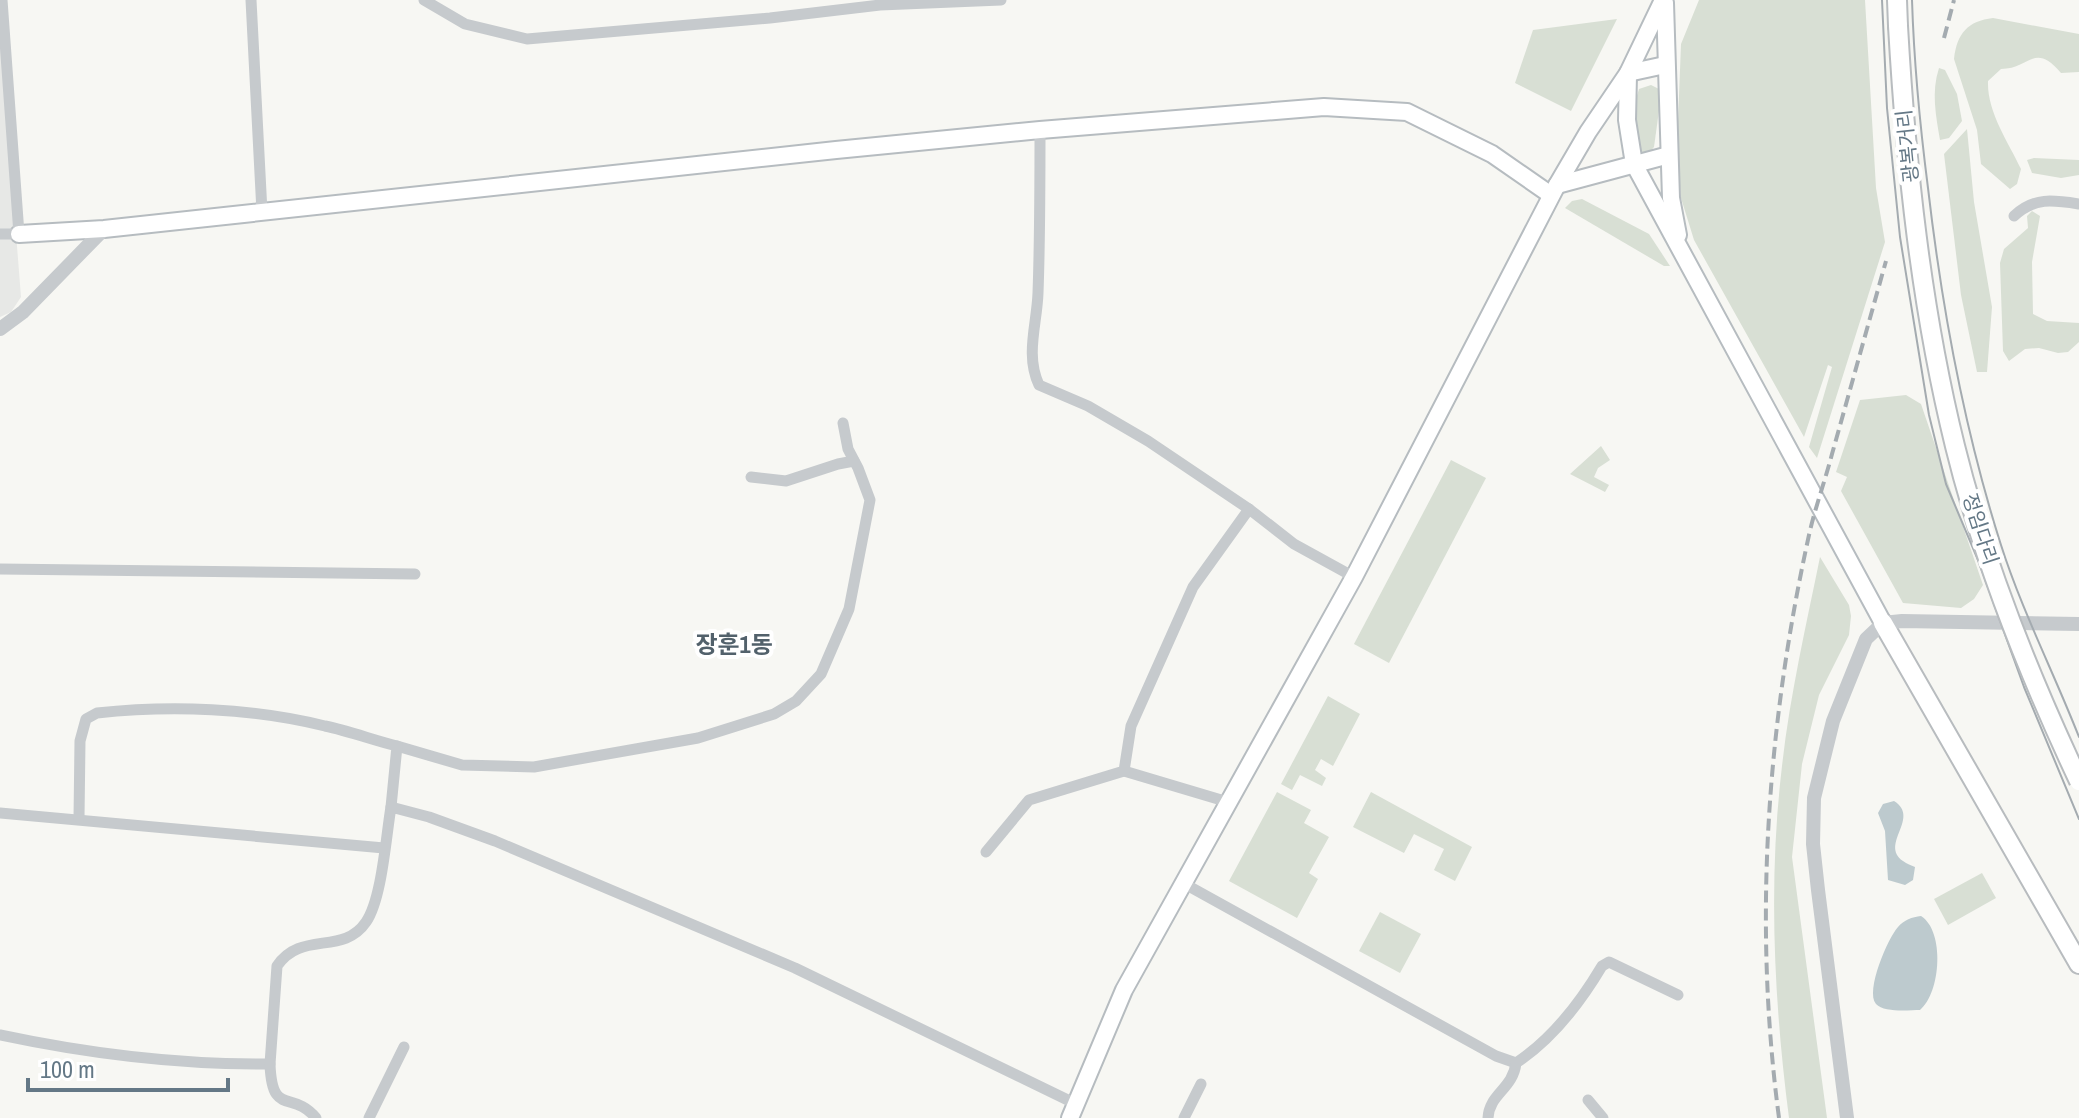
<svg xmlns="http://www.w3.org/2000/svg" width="2079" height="1118" font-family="'Archivo Narrow','Noto Sans KR',sans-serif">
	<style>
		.built { fill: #e7e8e6 }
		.green { fill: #d8dfd4 }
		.water { fill: #bdcace }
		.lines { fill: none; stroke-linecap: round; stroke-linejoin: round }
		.secondary-casing { stroke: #b6bcc0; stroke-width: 20 }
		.trunk-casing { stroke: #b8bcbf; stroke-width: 22 }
		.minor { stroke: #c6cacd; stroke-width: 11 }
		.tertiary { stroke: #c6cacd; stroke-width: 14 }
		.secondary { stroke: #fff; stroke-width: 16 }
		.trunk { stroke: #fff; stroke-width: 18 }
		.tram { stroke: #a4abb0; stroke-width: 2 }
		.rail { stroke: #a4abb0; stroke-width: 4; stroke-dasharray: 12 6; stroke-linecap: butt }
		.trunk-bridge-casing { stroke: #b8bcbf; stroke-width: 22; stroke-linecap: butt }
		.trunk-bridge { stroke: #fff; stroke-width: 18 }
		.labels { text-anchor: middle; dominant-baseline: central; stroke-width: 8; stroke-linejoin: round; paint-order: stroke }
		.street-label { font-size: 20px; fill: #647886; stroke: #fff }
		.quarter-label { font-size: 24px; font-weight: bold; fill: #52616b; stroke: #fff }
	</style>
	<rect width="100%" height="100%" fill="#f7f7f3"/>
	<path class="built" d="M0,30l21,267 -10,15 -11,5z"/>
	<g class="green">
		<path d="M1699,0h166l11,188 9,54 -68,216 -8,-11 23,-80 -4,-2 -24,72 -110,-197 -13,-42 -4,-50 4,-104z"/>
		<path d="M1993,18l86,16v38l-18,1c-27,-32 -31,-4 -60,-4l-13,12c-1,31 20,60 33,88l-4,15 -7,5 -29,-25 -4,-34 -23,-71c3,-26 14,-38 39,-41z"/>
		<path d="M1617,19l-46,92 -56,-28 18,-53z"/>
		<path d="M1939,68l6,2 12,24 5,27 -13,17 -9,2c-4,-24 -9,-48 -1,-72z"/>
		<path d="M1651,85l8,4 2,7 -7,51 -4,5 -6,1 -5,-3 -3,-30v-21l3,-10z"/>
		<path d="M1967,129l7,73 18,105 -5,65h-10l-16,-77 -17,-141z"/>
		<path d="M2034,158l45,2v15l-18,3 -29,-5 -5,-13z"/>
		<path d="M1582,199l67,35 21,32h-6l-99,-58 7,-7z"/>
		<path d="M2032,211l8,5 -8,46 1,52 14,7 32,2v19l-11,10 -10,1 -19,-5 -14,1 -16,12 -6,-10 -3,-88 4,-14 24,-21 -1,-12z"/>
		<path d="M1906,395l15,9 62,181 -9,14 -13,9 -58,-5 -62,-112 6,-14 -11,-5 24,-72z"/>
		<path d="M1601,446l9,14 -12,8 -4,9 15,8 -4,7 -35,-18z"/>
		<path d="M1451,460l35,18 -97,185 -35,-19z"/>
		<path d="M1820,557l29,48 2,11 -2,19 -30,60 -17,69 -10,93 35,261h-38c-15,-116 -21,-236 -7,-352 8,-71 24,-140 38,-209z"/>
		<path d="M1328,696l32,18 -27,52 -12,-7 -6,11 11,8 -4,8 -22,-11 -8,15 -11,-6z"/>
		<path d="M1277,792l34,18 -7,13 25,14 -20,36 9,6 -21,39 -68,-37z"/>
		<path d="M1371,792l101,55 -17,34 -21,-11 10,-21 -30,-15 -10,19 -51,-26z"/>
		<path d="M1982,873l14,25 -48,27 -14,-26z"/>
		<path d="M1380,912l41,22 -21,39 -41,-22z"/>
	</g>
	<g class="water">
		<path d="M1894,801c27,17 -15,43 9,60 4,3 8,4 12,6l-2,13 -8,5 -17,-5 -3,-49 -7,-18 5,-9z"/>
		<path d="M1921,916c24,15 20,77 -1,94 -10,0 -36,3 -44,-6 -11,-13 12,-66 22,-77 6,-7 14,-10 23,-11z"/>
	</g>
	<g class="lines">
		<defs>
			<g id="secondary">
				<path d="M1665,3l6,195 7,37"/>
				<path d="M1628,73l37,-8"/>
				<path d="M1628,75l-1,45 7,44 249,459"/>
				<path d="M1557,185l112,-30"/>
				<path d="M19,234l85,-5 732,-79 204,-20 284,-23 83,5 85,42 59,41"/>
				<path d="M1070,1118l54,-128 230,-413 203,-392 31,-53 40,-59 35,-73"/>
			</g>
			<g id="trunk">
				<path d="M1897,0l1,26"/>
				<path d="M1883,623l196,341"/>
			</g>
		</defs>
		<use href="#secondary" class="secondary-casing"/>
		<use href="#trunk" class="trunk-casing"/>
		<g class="minor">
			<path d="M251,0l11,212"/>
			<path d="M424,0l41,24 62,15 243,-21 110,-13 121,-5"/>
			<path d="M1040,130c0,54 0,108 -2,163 -1,31 -13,62 1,92l49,21 60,35 101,68 45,35 60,33"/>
			<path d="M2014,216c20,-19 39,-16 65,-12"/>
			<path d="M0,234h19l-17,-234"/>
			<path d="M751,477l35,4 52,-17 16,-3"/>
			<path d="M0,569l415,5"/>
			<path d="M397,746l65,19 72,2 164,-29 76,-24 22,-13 25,-27 28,-65 21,-109 -12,-32 -10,-19 -5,-26"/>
			<path d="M1124,771l104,31"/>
			<path d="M0,813l384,35"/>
			<path d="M79,818l1,-77 6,-22 11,-6c74,-8 156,-5 228,13 24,5 48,14 72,20l-6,61"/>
			<path d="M986,852l43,-52 95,-29 7,-45 62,-139 56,-78"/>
			<path d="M1183,883l313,173 20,7"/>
			<path d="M0,1035c89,19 179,30 270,29l7,-98c24,-36 66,-10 89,-44 16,-23 20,-86 25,-115l38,10 66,24 300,127 281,136"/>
			<path d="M270,1064c2,54 22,25 46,54"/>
			<path d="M1588,1100l15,18"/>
			<path d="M369,1118l35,-71"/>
			<path d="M1184,1118l17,-34"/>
			<path d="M1488,1118c1,-24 25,-29 28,-55 35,-23 64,-60 86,-97l7,-4 69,33"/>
		</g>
		<g class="tertiary">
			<path d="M0,329l23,-17 81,-83"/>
			<path d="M1847,1118l-29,-228 -5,-46 1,-46 19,-77 33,-82 17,-16 19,-2 177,3"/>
		</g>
		<use href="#secondary" class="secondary"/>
		<use href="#trunk" class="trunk"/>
		<g class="tram">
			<path d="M1882,0l5,108 13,129 29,178 17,69 32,76 46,127 55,132"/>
			<path d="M1912,0c2,63 8,126 16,188 14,121 36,241 73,357 21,66 53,128 78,192"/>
		</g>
		<g class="rail">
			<path d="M1944,38l10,-38"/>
			<path d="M1779,1118c-26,-195 -12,-392 30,-583 6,-27 16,-54 23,-81 18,-64 36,-129 54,-193"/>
		</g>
		<defs>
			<path id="trunk-bridge" d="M1898,26c8,140 23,282 57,420 27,110 75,231 124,335"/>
		</defs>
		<use href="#trunk-bridge" class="trunk-bridge-casing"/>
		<use href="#trunk-bridge" class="trunk-bridge"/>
	</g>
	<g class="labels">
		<g class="street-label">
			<text transform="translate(1907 146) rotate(-96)">광복거리</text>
			<text transform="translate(1981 529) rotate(72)">정임다리</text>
		</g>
		<g class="quarter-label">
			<text x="734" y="644">장훈1동</text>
		</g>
	</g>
	<path d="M28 1078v12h200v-12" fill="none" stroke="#647886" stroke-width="4"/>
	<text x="40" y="1078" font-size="24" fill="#647886" stroke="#ffffff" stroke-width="6" paint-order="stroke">100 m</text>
</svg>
